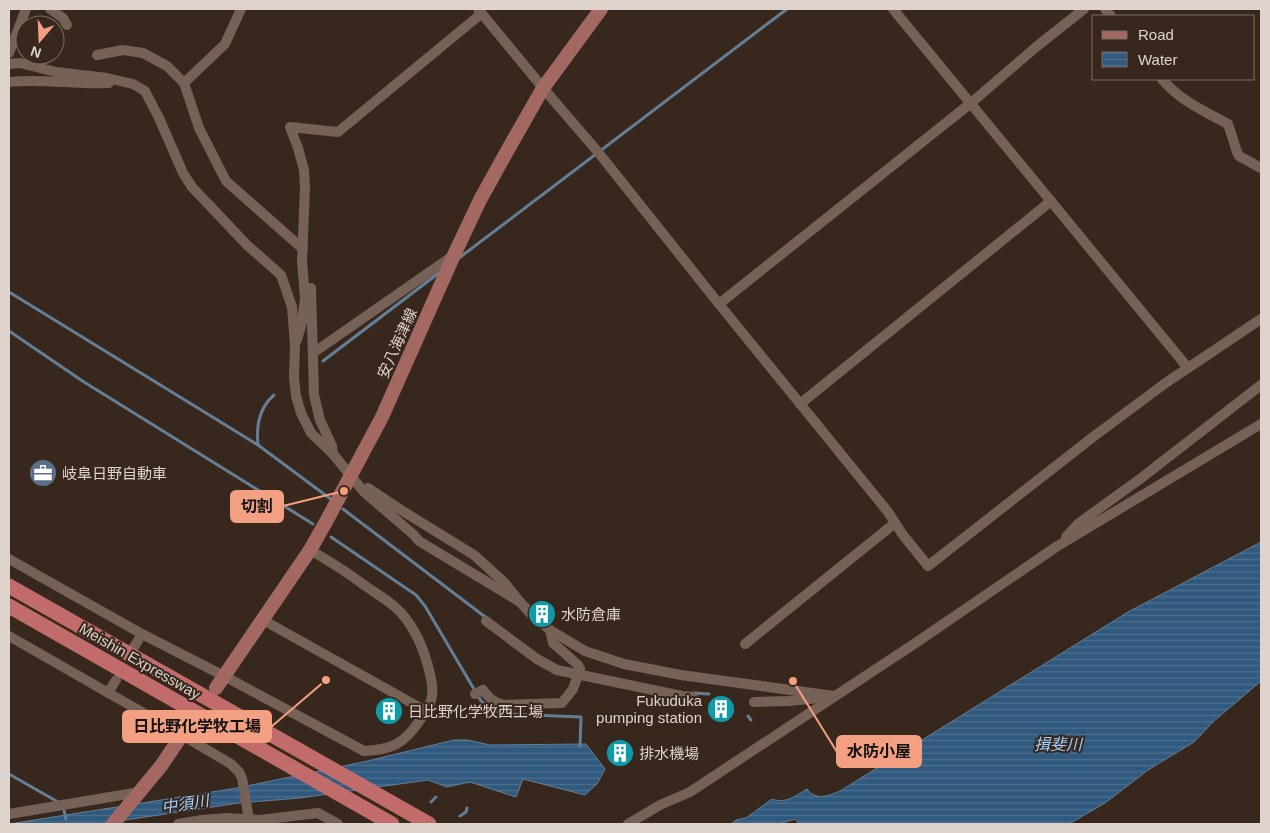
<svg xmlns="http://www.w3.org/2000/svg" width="1270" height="833" font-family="Helvetica,'Noto Sans JP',sans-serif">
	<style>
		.water { fill: url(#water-rules); stroke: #647e96 }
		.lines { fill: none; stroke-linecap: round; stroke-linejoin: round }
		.stream { stroke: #647e96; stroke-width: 3 }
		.minor { stroke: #756156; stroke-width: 10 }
		.major { stroke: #a36862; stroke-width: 14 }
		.highway { stroke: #c16c6a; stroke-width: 15 }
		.labels { text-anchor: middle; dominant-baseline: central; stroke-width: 4; stroke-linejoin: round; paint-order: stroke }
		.street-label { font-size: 15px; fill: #dfd4cd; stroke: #38271d }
		.poi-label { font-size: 15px; fill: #dfd4cd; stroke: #38271d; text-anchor: start }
		.water-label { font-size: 16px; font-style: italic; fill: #9ccffe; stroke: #38271d }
		.leader { fill: none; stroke: #f2a081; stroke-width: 2 }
		.callout-dot { fill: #f2a081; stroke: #38271d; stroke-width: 2 }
		.callout { fill: #f2a081; stroke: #f2a081; stroke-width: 2 }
		.callout-label { font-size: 16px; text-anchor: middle; font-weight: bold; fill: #111 }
	</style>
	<defs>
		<pattern id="water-rules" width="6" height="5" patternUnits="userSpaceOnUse" patternTransform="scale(1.25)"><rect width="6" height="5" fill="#30597e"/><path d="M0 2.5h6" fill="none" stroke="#4e708f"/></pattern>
	</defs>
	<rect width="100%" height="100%" fill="#38271d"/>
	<g class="water">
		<path d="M1261,542v139l-47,40 -20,21 -46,28 -43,33 -36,21h-273l2,-2 -3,-3 -16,5h-48l5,-4 10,-2 26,-19c14,5 23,-3 35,-10 8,12 22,7 33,2l288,-179z"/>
		<path d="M454,740h14l22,5 96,-1 19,25 -8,15 -12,11 -62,-16 -7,18 -46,-15 -23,5 -19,-7 -128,18 -61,5 -140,21h-90l228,-36 126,-26z"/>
	</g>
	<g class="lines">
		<g class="stream">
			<path d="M459,258l328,-249"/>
			<path d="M9,292l249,153 74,55"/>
			<path d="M9,331l75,51 229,142"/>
			<path d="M323,361l117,-89"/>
			<path d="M258,445c-2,-19 1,-37 16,-50"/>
			<path d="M343,509l145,110"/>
			<path d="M331,537l85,58 9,11 56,95 8,6 9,5 11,2 72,3 -1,29"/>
			<path d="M694,693l15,1"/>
			<path d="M748,716l3,4"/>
			<path d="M9,774l49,28"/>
			<path d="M431,802l5,-5"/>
			<path d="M63,806l3,13"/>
			<path d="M460,816l6,-4 1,-4"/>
		</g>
		<g class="minor">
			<path d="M50,9l13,9 4,7"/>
			<path d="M478,9l65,79 55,64 121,152 169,208 15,23 25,31 165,-129 74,-55 94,-63"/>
			<path d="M893,9l295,359"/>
			<path d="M1105,9l6,7"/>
			<path d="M9,53l17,-44"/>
			<path d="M97,55l26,-5 20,3 24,13 17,17 15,45 27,53 77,68"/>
			<path d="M9,64l11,-1 36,9 51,6 26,6 12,7 14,27 24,55 9,14 55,58 34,30 11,32 3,38 -1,32 2,19 5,17 10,20 22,21 31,38 50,43 5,6 101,61"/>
			<path d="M1162,79c17,21 42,32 66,45l9,28 2,4 22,12"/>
			<path d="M9,82c33,-4 67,3 100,1"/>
			<path d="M184,83l41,-39 16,-35"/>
			<path d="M311,288l3,107 6,25 12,26 1,8"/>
			<path d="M719,304l252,-201 65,-56 48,-38"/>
			<path d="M297,340l5,-18 3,-24 -3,-38 3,-73 -1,-17 -6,-22 -8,-21 48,5 143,-118"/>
			<path d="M313,353l141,-98"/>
			<path d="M800,404l251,-203"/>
			<path d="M368,488l33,22 73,45 31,28 15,19 11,12 19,16 35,21 39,13 57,11 153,21"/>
			<path d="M1066,537l13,-14 61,-44 121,-94"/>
			<path d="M9,559l133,75 82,42 140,75c28,-1 41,-8 56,-31 4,-5 8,-11 10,-17 5,-11 1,-25 -2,-37 -6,-22 -16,-44 -33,-59 -9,-8 -21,-15 -31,-22 -17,-13 -35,-24 -54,-35"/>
			<path d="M263,620l163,91"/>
			<path d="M486,621l51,38 20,11 125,26 11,1"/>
			<path d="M9,636l173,99 49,29 8,8 3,6 7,42"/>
			<path d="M745,644l150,-121"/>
			<path d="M134,647l8,-13"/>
			<path d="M108,693l8,-13"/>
			<path d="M475,694l8,-4c6,8 11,13 21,15l58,-2 11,-14 7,-20 -2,-4 -25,-22 -3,-13"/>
			<path d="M754,702l35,-1 29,-3"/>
			<path d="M9,814l131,-22"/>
			<path d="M178,824l24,-4 26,-2 32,2 58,-7 20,11"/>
			<path d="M628,824l32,-19 30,-13 227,-150 139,-95 205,-123"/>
		</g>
		<g class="major">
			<path d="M216,688l94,-138 17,-30 55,-103 72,-162 26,-55 26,-47 37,-65 58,-79"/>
			<path d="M113,824l48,-58 27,-40"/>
		</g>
		<g class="highway">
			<path d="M9,586l420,238"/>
			<path d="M9,606l383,218"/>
		</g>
	</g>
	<defs>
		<symbol id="office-disc" viewBox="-11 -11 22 22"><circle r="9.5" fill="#5c6f8a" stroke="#38271d"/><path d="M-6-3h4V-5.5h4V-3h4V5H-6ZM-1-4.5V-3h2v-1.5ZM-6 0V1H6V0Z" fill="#fff"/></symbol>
		<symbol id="building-disc" viewBox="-11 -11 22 22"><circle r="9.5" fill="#0f9aa8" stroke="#38271d"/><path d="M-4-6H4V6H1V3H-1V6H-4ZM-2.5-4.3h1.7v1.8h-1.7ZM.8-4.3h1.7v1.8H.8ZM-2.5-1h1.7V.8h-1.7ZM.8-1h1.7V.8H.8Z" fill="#fff"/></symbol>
	</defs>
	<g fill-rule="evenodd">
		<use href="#office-disc" x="27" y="457" width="32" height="32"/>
		<use href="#building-disc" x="526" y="598" width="32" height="32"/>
		<use href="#building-disc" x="705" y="693" width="32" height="32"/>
		<use href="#building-disc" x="373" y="695" width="32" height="32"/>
		<use href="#building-disc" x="604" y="737" width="32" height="32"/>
	</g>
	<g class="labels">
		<g class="street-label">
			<text transform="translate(397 343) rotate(-66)">安八海津線</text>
			<text transform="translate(140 661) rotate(30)">Meishin Expressway</text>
		</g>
		<g class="poi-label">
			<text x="62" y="473">岐阜日野自動車</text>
			<text x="561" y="614">水防倉庫</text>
			<text x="702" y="700" text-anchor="end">Fukuduka<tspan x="702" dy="17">pumping station</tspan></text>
			<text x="408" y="711">日比野化学牧西工場</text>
			<text x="639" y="753">排水機場</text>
		</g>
		<g class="water-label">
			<text x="1058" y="744">揖斐川</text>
			<text transform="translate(185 804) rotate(-9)">中須川</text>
		</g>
	</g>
	<path class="leader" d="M344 491L283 506M326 680L271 727M793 681L837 752"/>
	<g class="callout-dot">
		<circle cx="344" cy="491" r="5"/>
		<circle cx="326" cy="680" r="5"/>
		<circle cx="793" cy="681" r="5"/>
	</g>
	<g class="callout">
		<rect x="231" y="491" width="52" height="31" rx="5"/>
		<rect x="123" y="711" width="148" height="31" rx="5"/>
		<rect x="837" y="736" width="84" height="31" rx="5"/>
	</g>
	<g class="callout-label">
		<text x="257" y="512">切割</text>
		<text x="197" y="732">日比野化学牧工場</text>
		<text x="879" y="757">水防小屋</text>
	</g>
	<rect width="1270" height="833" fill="none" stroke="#dfd4cd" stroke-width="20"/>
	<rect x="1092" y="15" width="162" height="65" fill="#38271d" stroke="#7b6c63"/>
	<rect x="1102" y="31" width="25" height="8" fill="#a36862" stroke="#7b6c63"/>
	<text x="1138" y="40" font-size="15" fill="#dfd4cd">Road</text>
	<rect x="1102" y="52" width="25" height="15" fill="url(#water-rules)" stroke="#7b6c63"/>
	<text x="1138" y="65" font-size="15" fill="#dfd4cd">Water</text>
	<g transform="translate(40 40) rotate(199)"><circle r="24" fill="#38271d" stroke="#7b6c63"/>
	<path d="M0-4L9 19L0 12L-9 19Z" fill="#f2a081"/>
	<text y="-8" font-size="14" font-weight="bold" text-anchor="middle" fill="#dfd4cd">N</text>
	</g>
</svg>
